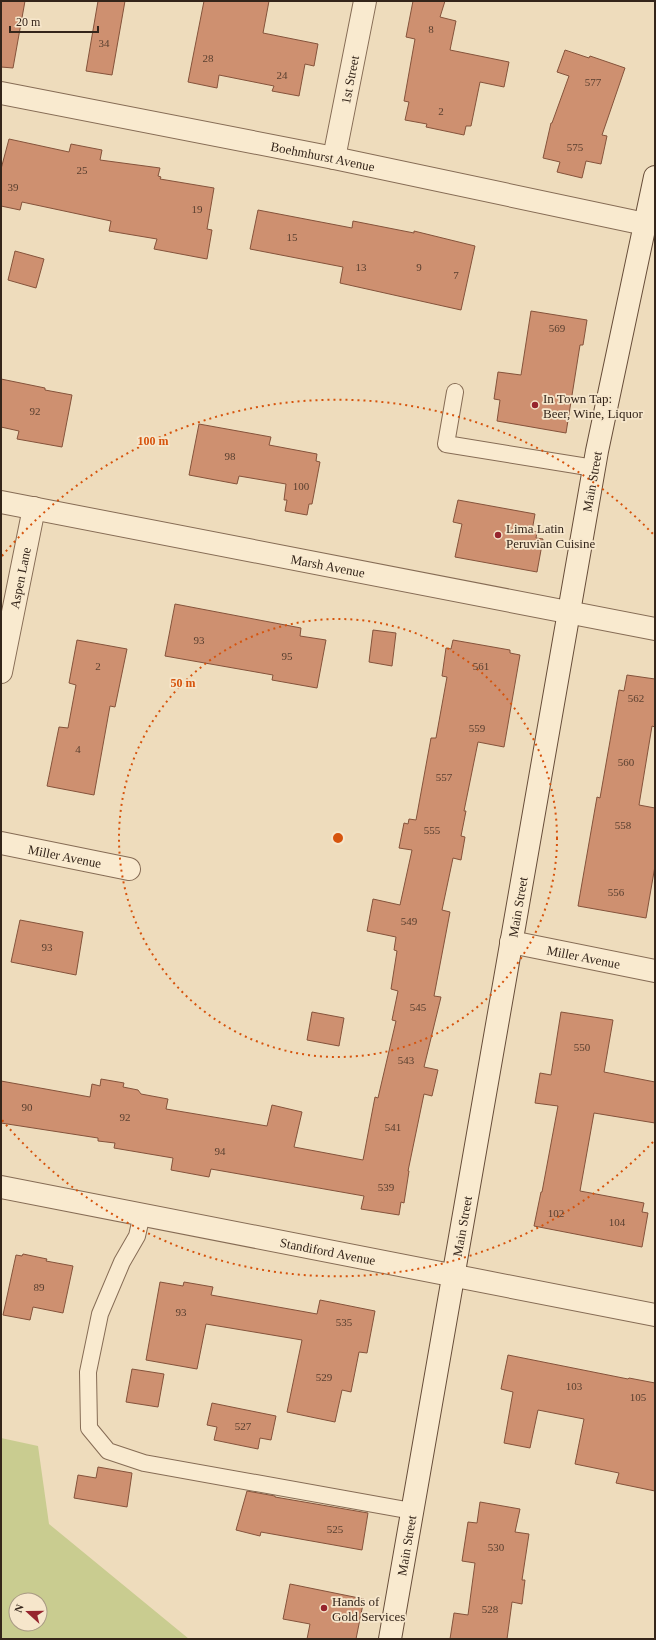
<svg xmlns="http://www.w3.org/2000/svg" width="656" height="1640" font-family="Georgia,serif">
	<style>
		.green { fill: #c9cc90; fill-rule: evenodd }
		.building { fill: #ce9070; stroke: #85533b }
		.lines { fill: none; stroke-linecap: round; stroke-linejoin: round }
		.lane-casing { stroke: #866c55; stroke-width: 18 }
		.street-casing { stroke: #866c55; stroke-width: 24 }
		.secondary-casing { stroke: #674d39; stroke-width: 24 }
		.lane { stroke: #f9eacf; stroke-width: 16 }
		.street { stroke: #f9eacf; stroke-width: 22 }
		.secondary { stroke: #f9eacf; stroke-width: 22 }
		.ring { fill: none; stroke: #d6540d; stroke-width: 2; stroke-dasharray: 2 4 }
		.poi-dot { fill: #96242d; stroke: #f6e6cb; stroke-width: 1.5 }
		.labels { text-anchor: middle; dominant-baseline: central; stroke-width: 3.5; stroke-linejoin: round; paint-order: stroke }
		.number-label { font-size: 11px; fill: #5a4030 }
		.street-label { font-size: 13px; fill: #34251a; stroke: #f6e6cb }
		.poi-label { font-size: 13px; fill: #34251a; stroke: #f6e6cb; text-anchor: start }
		.centre { fill: #d6540d; stroke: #f6e6cb; stroke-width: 2 }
		.ring-label { font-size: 12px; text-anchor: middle; font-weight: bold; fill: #d6540d; stroke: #f6e6cb; stroke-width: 3.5; stroke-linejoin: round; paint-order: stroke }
	</style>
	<rect width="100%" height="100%" fill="#eedcbc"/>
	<path class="green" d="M1,1438l37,8 11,78 140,115h-187zM16,1600h24v24h-24z"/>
	<g class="building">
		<path d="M1,1h24l-12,67 -12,-1z"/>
		<path d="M98,1h27l-13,74 -26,-4z"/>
		<path d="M204,1h65l-6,32 55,11 -4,22 -9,-2 -6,32 -27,-5 2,-5 -55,-11 -2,13 -29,-6z"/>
		<path d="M413,1h32l-5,16 16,4 -6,29 59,12 -5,25 -24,-5 -9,44h-5l-2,9 -38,-8 1,-3 -22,-4 4,-18 -5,-1 11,-62 -9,-2z"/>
		<path d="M565,50l24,8 1,-2 35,12 -23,67 5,1 -6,28 -15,-3 -4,17 -25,-6 3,-10 -17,-4 8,-35h1l17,-47 -12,-4z"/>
		<path d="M9,139l60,13 2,-8 31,6 -2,10 60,8 -2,8 3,1 -1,2 54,9 -7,41 5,1 -5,29 -53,-10 3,-10 -48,-8 2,-10 -89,-19 -2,8 -19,-4v-37z"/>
		<path d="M258,210l94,18 1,-7 61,12v-2l61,15 -14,64 -121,-27 3,-16 -93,-18z"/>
		<path d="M15,251l29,8 -8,29 -28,-8z"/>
		<path d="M531,311l56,9 -4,25h-3l-14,88 -69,-12 3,-21 -6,-1 4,-27 23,3z"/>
		<path d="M1,379l44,9v2l27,5 -10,52 -45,-8 2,-8 -18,-4z"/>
		<path d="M199,424l72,13 -2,8 48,9 -1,7 4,1 -8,42h-3l-2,11 -22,-4 2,-11h-3l2,-16 -47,-8 -2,8 -48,-9z"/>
		<path d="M458,500l77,14 -3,17 5,1 -1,6 7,1 -6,33 -82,-15 7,-33 -9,-2z"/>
		<path d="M175,604l126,24 -1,8 26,4 -9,48 -45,-8 1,-5 -108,-19z"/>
		<path d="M373,630l23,3 -4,33 -23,-4z"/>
		<path d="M77,640l50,9 -12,58 -5,-1 -16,89 -47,-9 12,-59 9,1 8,-43 -7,-2z"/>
		<path d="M453,640l57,10v3l10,2 -16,92 -26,-5 -14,69h2l-5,25 4,1 -4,23 -8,-2 -11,52 8,2 -16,84 7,1 -17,70 14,3 -6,26 -8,-2 -16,77h1l-5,32 -3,-1 -2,13 -38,-6 3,-13 -153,-27 -2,8 -38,-7 2,-12 -59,-10 1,-5 -17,-2v-3l-97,-15v-42l89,16 2,-13 8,2 1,-7 23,4 -1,4 15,3 3,4 27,5 -2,10 101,17 5,-21 30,7 -8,35 69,13 12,-63 3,1 18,-77 -4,-1 6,-29 -7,-2 6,-38 -3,-1 2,-13 -29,-6 6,-32 27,6 12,-55 -13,-2 5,-25 4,1 1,-5 7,1 15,-82h5l11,-61 -5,-1 4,-28 5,1z"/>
		<path d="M627,675l28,4v48l-3,-1 -13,79 16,3v58l-9,52 -68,-12 19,-109 3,1 19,-108 5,1z"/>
		<path d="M20,920l63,12 -7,43 -65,-13z"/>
		<path d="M312,1012l32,6 -5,28 -32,-6z"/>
		<path d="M561,1012l52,8 -9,52 51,10v41l-61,-10 -14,78 64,12 -2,9 6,1 -6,34 -108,-21 7,-34h1l16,-86 -23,-3 5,-30 11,2z"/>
		<path d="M23,1254l24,5 -1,2 27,5 -10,47 -30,-6 -3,13 -27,-5 13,-60 6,1z"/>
		<path d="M160,1282l23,4 1,-4 29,5 -2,8 106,19 3,-14 55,11 -8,42 -8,-1 -8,40 -9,-2 -7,32 -48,-10 15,-72 -96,-16 -9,45 -51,-9z"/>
		<path d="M508,1355l120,24 1,-1 26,5v108l-39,-8 3,-10 -44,-9 9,-45 -46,-9 -8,38 -26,-5 9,-51 -12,-3z"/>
		<path d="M132,1369l32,5 -6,33 -32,-5z"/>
		<path d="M212,1403l64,13 -5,24 -11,-2 -2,11 -44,-9 3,-13 -10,-2z"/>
		<path d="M98,1467l34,6 -5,34 -53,-9 4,-23 18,3z"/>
		<path d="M247,1491l28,5v1l93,16 -6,37 -101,-18 -1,4 -24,-6z"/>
		<path d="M480,1502l40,7 -5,23 14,2 -7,46h3l-3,24 -10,-2 -5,37h-57l4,-26 14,2 7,-52 -13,-2 6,-39 9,1z"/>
		<path d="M290,1584l74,15 -8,40h-49l3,-15 -27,-5z"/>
	</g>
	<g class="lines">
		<defs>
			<g id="lane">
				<path d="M455,392l-9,52 148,24"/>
				<path d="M142,1214l-5,22 -15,26 -22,52 -12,58 1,56 19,23 36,12 268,48"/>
			</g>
			<g id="street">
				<path id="s1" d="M1,93l333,65 311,66"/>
				<path id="s2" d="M334,158l31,-157"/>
				<path id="s3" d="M1,502l654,127"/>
				<path id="s4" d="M1,672l33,-164"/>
				<path id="s5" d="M1,843l128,26"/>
				<path id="s6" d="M511,942l144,29"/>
				<path id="s7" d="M1,1187l654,128"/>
			</g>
			<g id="secondary">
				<path id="s8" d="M390,1639l207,-1188 58,-274"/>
			</g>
		</defs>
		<use href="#lane" class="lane-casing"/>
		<use href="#street" class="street-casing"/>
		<use href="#secondary" class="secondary-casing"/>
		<use href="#lane" class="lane"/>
		<use href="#street" class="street"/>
		<use href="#secondary" class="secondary"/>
	</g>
	<g class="ring">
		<circle cx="338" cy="838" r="219"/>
		<path d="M653 1142A438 438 0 0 1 2 1120M2 556A438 438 0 0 1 653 534"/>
	</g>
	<g class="poi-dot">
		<circle cx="535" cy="405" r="4"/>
		<circle cx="498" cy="535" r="4"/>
		<circle cx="324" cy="1608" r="4"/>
	</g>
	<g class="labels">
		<g class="number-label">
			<text x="431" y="29">8</text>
			<text x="104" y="43">34</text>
			<text x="208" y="58">28</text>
			<text x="282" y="75">24</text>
			<text x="593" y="82">577</text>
			<text x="441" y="111">2</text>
			<text x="575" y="147">575</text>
			<text x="82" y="170">25</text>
			<text x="13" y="187">39</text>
			<text x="197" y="209">19</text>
			<text x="292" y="237">15</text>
			<text x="361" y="267">13</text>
			<text x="419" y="267">9</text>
			<text x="456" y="275">7</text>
			<text x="557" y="328">569</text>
			<text x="35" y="411">92</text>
			<text x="230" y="456">98</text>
			<text x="301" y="486">100</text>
			<text x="199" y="640">93</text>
			<text x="287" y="656">95</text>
			<text x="98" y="666">2</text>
			<text x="481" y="666">561</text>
			<text x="636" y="698">562</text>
			<text x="477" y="728">559</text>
			<text x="78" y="749">4</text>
			<text x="626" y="762">560</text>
			<text x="444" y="777">557</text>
			<text x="623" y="825">558</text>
			<text x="432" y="830">555</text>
			<text x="616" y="892">556</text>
			<text x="409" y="921">549</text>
			<text x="47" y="947">93</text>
			<text x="418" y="1007">545</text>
			<text x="582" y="1047">550</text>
			<text x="406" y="1060">543</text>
			<text x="27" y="1107">90</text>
			<text x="125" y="1117">92</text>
			<text x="393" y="1127">541</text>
			<text x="220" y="1151">94</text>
			<text x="386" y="1187">539</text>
			<text x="556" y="1213">102</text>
			<text x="617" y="1222">104</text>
			<text x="39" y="1287">89</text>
			<text x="181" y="1312">93</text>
			<text x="344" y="1322">535</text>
			<text x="324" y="1377">529</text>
			<text x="574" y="1386">103</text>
			<text x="638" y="1397">105</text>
			<text x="243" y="1426">527</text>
			<text x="335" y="1529">525</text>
			<text x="496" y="1547">530</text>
			<text x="490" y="1609">528</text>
		</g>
		<g class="street-label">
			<text stroke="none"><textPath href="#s2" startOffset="80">1st Street</textPath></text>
			<text stroke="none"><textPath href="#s1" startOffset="328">Boehmhurst Avenue</textPath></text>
			<text stroke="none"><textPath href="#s8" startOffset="1175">Main Street</textPath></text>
			<text stroke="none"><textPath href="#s3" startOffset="333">Marsh Avenue</textPath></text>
			<text stroke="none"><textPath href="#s4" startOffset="96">Aspen Lane</textPath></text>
			<text stroke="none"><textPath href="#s5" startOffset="65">Miller Avenue</textPath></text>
			<text stroke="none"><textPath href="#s8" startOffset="743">Main Street</textPath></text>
			<text stroke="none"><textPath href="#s6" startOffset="74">Miller Avenue</textPath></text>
			<text stroke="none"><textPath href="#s8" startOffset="419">Main Street</textPath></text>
			<text stroke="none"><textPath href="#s7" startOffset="333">Standiford Avenue</textPath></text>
			<text stroke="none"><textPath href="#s8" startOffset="95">Main Street</textPath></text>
		</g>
		<g class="poi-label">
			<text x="543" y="398">In Town Tap:<tspan x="543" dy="15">Beer, Wine, Liquor</tspan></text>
			<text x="506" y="528">Lima Latin<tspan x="506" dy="15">Peruvian Cuisine</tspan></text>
			<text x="332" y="1601">Hands of<tspan x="332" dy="15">Gold Services</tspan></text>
		</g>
	</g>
	<circle cx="338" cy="838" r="6" class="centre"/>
	<g class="ring-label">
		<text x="153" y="445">100 m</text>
		<text x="183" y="687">50 m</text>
	</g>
	<rect width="656" height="1640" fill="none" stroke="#34251a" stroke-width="4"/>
	<g transform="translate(28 1612) rotate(291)"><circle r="19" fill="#f6e6cb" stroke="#a89984"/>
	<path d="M0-3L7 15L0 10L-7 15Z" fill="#96242d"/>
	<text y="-6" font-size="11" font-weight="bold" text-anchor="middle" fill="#34251a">N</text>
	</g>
	<path d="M10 26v6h88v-6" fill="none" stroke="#34251a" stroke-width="2"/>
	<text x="16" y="26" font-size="12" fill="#34251a" stroke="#f6e6cb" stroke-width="3" paint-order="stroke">20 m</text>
</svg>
